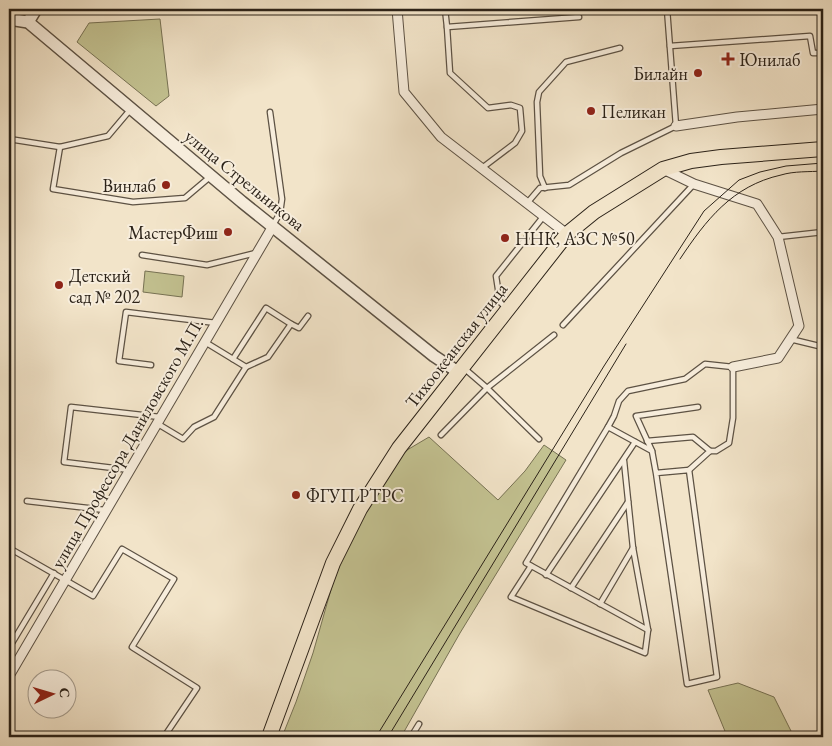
<svg xmlns="http://www.w3.org/2000/svg" width="832" height="746" font-family="'EB Garamond',serif">
	<style>
		.green { fill: #c3c291; stroke: #777254 }
		.lines { fill: none; stroke-linecap: round; stroke-linejoin: round }
		.service-casing { stroke: #5d5244; stroke-width: 7 }
		.minor-casing { stroke: #5d5244; stroke-width: 11 }
		.tertiary-casing { stroke: #5d5244; stroke-width: 14 }
		.primary-casing { stroke: #2b2218; stroke-width: 16 }
		.service { stroke: #f7eddc; stroke-width: 4.5 }
		.minor { stroke: #f7eddc; stroke-width: 9 }
		.tertiary { stroke: #f7eddc; stroke-width: 11 }
		.primary { stroke: #f2e4c9; stroke-width: 14 }
		.tram { stroke: #2b2218; stroke-width: 1 }
		.poi-dot { fill: #8f2418; stroke: #f7eddc; stroke-width: 2 }
		.labels { text-anchor: middle; dominant-baseline: central; stroke-width: 4; stroke-linejoin: round; paint-order: stroke }
		.poi-label { font-size: 18px; fill: #2b2218; stroke: #f7eddc; text-anchor: start }
		.street-label { font-size: 18px; fill: #2b2218; stroke: #f7eddc }
	</style>
	<rect width="100%" height="100%" fill="#f2e4c9"/>
	<filter id="stains"><feTurbulence type="fractalNoise" baseFrequency=".004" numOctaves="4"/><feColorMatrix values="0 0 0 0 .2 0 0 0 0 .09 0 0 0 0 .02 0 0 0 .5 -.17"/></filter>
	<radialGradient id="worn" r=".72"><stop offset=".6" stop-color="#630" stop-opacity="0"/><stop offset="1" stop-color="#630" stop-opacity=".3"/></radialGradient>
	<g class="green">
		<path d="M160,19l9,77 -13,10 -79,-64 12,-19z"/>
		<path d="M145,271l39,5 -2,21 -39,-5z"/>
		<path d="M429,437l69,63 27,-29 19,-26 22,15 -106,173 -59,104h-119l14,-35 17,-49 21,-74 22,-51 46,-75z"/>
		<path d="M738,683l36,14 20,40h-63l-4,-1 -19,-46z"/>
	</g>
	<g class="lines">
		<defs>
			<g id="service">
				<path d="M445,9l2,18 132,-10"/>
				<path d="M447,27l3,46 38,35 23,-3 9,3 2,23 -7,12 -33,25"/>
				<path d="M670,46l140,-10 3,17h10"/>
				<path d="M270,112l12,87 -2,14 -7,12"/>
				<path d="M9,139l51,8 48,-11 22,-26"/>
				<path d="M60,147l-7,42 80,13 52,-4 26,-22"/>
				<path d="M545,188l-5,-12 -3,-74 2,-10 27,-30 54,-14"/>
				<path d="M528,202l12,-14 29,-3 52,-32 55,-27 -9,-117"/>
				<path d="M778,237l45,-5"/>
				<path d="M142,255l65,10 49,-12"/>
				<path d="M505,307l-5,-5 -4,-26 47,-59"/>
				<path d="M563,325l131,-141"/>
				<path d="M790,339l33,8"/>
				<path d="M205,342l41,25 22,-10 23,-33 8,4 9,-12"/>
				<path d="M233,359l33,-51 25,16"/>
				<path d="M151,365l-32,-4 7,-49 90,11"/>
				<path d="M465,369l22,19 67,-53"/>
				<path d="M158,424l25,15 11,-12 20,-10 32,-50"/>
				<path d="M608,427l6,-11 5,-15 9,-10 57,-12 20,-15 28,3v51l-4,25 -13,8h-6"/>
				<path d="M441,435l46,-47 52,51"/>
				<path d="M647,441l46,-4 17,14 -21,19"/>
				<path d="M652,451l-16,-35 62,-9"/>
				<path d="M130,470l-66,-8 7,-55 89,10"/>
				<path d="M27,501l78,9"/>
				<path d="M9,548l84,48 29,-47 52,30 -42,68 65,41 -33,49"/>
				<path d="M531,566l-20,31 134,56 3,-23 -15,-82 -9,-87"/>
				<path d="M546,575l89,-133"/>
				<path d="M571,588l57,-86"/>
				<path d="M600,604l33,-56"/>
				<path d="M648,630l-122,-67 82,-136 44,24 4,22 31,211 30,-7 -28,-207 -33,3"/>
				<path d="M9,648l45,-75"/>
				<path d="M411,737l8,-13"/>
			</g>
			<g id="minor">
				<path d="M397,9l7,83 37,45 126,97"/>
				<path d="M676,126l61,-9 86,-8"/>
				<path d="M663,169l31,15 63,20 21,33 21,89 -21,32 -45,9"/>
				<path d="M9,676l264,-450"/>
			</g>
			<g id="tertiary">
				<path d="M9,19l19,3 214,180 192,154 24,16"/>
				<path d="M28,22l8,-13"/>
			</g>
			<path id="primary" d="M269,737l64,-174 27,-54 39,-61 168,-214 27,-22 69,-43 28,-8 30,-4 102,-8"/>
		</defs>
		<use href="#service" class="service-casing"/>
		<use href="#minor" class="minor-casing"/>
		<use href="#tertiary" class="tertiary-casing"/>
		<use href="#primary" class="primary-casing"/>
		<use href="#service" class="service"/>
		<use href="#minor" class="minor"/>
		<use href="#tertiary" class="tertiary"/>
		<use href="#primary" class="primary"/>
		<g class="tram">
			<path d="M680,259c26,-39 52,-73 101,-84 13,-4 28,-3 42,-4"/>
			<path d="M376,737l228,-371 100,-155 35,-31 21,-8 26,-6 37,-3"/>
			<path d="M388,737l238,-393"/>
		</g>
	</g>
	<g class="poi-dot">
		<path d="M725.5 51.5h5v5h5v5h-5v5h-5v-5h-5v-5h5z"/>
		<circle cx="698" cy="73" r="5"/>
		<circle cx="591" cy="111" r="5"/>
		<circle cx="166" cy="185" r="5"/>
		<circle cx="228" cy="232" r="5"/>
		<circle cx="505" cy="238" r="5"/>
		<circle cx="59" cy="285" r="5"/>
		<circle cx="296" cy="495" r="5"/>
	</g>
	<g class="labels">
		<g class="poi-label">
			<text x="739" y="59">Юнилаб</text>
			<text x="688" y="73" text-anchor="end">Билайн</text>
			<text x="601" y="111">Пеликан</text>
			<text x="156" y="185" text-anchor="end">Винлаб</text>
			<text x="218" y="232" text-anchor="end">МастерФиш</text>
			<text x="515" y="238">ННК, АЗС №50</text>
			<text x="69" y="275">Детский<tspan x="69" dy="21">сад № 202</tspan></text>
			<text x="306" y="495">ФГУП РТРС</text>
		</g>
		<g class="street-label">
			<text transform="translate(245 180) rotate(39)">улица Стрельникова</text>
			<text transform="translate(456 345) rotate(-52)">Тихоокеанская улица</text>
			<text transform="translate(127 443) rotate(-60)">улица Профессора Даниловского М.П.</text>
		</g>
	</g>
	<rect width="832" height="746" fill="none" stroke="#f2e4c9" stroke-width="30"/>
	<rect x="10" y="10" width="812" height="726" fill="none" stroke="#2b2218" stroke-width="2.5"/>
	<rect x="15" y="15" width="802" height="716" fill="none" stroke="#2b2218"/>
	<g transform="translate(52 694) rotate(85)"><circle r="24" fill="#f7eddc" stroke="#a59c8e"/>
	<path d="M0-4L9 19L0 12L-9 19Z" fill="#8f2418"/>
	<text y="-8" font-size="14" font-weight="bold" text-anchor="middle" fill="#2b2218">С</text>
	</g>
	<rect width="100%" height="100%" filter="url(#stains)"/>
	<rect width="100%" height="100%" fill="url(#worn)"/>
</svg>
